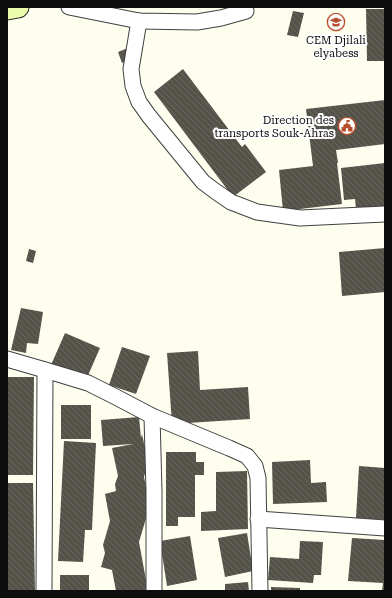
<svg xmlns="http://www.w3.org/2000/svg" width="392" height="598" font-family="'Roboto Serif',serif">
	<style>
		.building { fill: url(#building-back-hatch) }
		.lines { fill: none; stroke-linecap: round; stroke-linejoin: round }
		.street-casing { stroke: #404040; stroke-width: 17 }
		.secondary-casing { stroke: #2f2f2f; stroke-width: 23 }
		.street { stroke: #fff; stroke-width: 15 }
		.secondary { stroke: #ecfbac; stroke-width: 21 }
		.labels { text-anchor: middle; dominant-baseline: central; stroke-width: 4; stroke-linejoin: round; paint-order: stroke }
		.poi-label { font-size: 11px; fill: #0d0d0d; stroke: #fff }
	</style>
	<defs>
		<pattern id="building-back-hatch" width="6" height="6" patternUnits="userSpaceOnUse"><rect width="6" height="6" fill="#55524a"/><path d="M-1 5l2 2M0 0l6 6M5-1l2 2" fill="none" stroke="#686660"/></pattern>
	</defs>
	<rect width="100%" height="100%" fill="#fdfeee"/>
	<g class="building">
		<path d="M366,9h19v52h-18z"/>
		<path d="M293,11l11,2 -6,24 -11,-2z"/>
		<path d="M128,48l4,12 -10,3 -4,-11z"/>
		<path d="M183,69l59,78 3,-3 21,28 -33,25 -79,-105z"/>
		<path d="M385,100v44l-49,6 2,13h-1l5,41 -59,7 -4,-41 34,-4 -7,-57z"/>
		<path d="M385,163v43l-29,3 -1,-10 -11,1 -3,-32z"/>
		<path d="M385,248v44l-43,4 -3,-44z"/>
		<path d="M29,249l7,2 -3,12 -7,-2z"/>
		<path d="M21,308l22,4 -5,32 -11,-1 -1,10 -15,-3z"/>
		<path d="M65,333l35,15 -14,32 -35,-15z"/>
		<path d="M122,347l28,9 -14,38 -27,-9z"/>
		<path d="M198,351l2,39 48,-3 2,32 -78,5 -5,-71z"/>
		<path d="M7,377h27l-1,98h-26z"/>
		<rect x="61" y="405" width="30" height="34"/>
		<path d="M139,417l2,21 1,-4 3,14 7,2 -8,27 6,28 -11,37 9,49h-32l-4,-21 -11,-3 4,-14 -2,-8 7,-24 -5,-27 11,-3 -1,-7 3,-8 -6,-28 21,-4 -30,2 -2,-26z"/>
		<path d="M64,441l32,2 -4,87h-7l-2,32 -25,-1z"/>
		<path d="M166,452h30v10h8v13h-9v42h-17v9h-12z"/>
		<path d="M310,460l1,23 15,-1 1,20 -54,2 -1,-42z"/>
		<path d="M359,466l26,2v52l-29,-2z"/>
		<path d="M247,471l1,58 -47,2v-19l15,-1v-39z"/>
		<path d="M7,483h26l2,108h-28z"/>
		<path d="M247,533l6,38 -28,6 -7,-39z"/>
		<path d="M190,536l7,44 -30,6 -7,-45z"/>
		<path d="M352,538l33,2v51h-3l1,-8 -35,-2z"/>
		<path d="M300,541l23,1 -2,33h-7l-1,8 -45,-3 2,-23 29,2z"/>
		<rect x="60" y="575" width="29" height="16"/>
		<path d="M248,582l1,9h-24v-7z"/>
		<path d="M271,587l29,1v3h-29z"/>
	</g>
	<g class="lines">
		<defs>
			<g id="street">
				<path d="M69,7l70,14 58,1 24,-4 25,-7"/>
				<path d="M139,21l-8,48 2,17 6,16 10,14 54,66 12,9 16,11 26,10 43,6 85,-4"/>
				<path d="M7,359l38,11 43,13 26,13 38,20 77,32 18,8 8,10 3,12 2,113"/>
				<path d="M152,416l2,76v99"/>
				<path d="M258,519l127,9"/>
				<path d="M44,591l1,-221"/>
			</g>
			<path id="secondary" d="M7,9l11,-2"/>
		</defs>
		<use href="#street" class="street-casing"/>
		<use href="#secondary" class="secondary-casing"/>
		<use href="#street" class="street"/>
		<use href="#secondary" class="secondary"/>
	</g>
	<defs>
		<symbol id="school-ring" viewBox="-11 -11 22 22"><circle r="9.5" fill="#fff" stroke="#b74f2c" stroke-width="1.5"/><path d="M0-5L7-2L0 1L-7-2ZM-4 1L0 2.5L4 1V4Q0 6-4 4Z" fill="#b74f2c"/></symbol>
		<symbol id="civic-ring" viewBox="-11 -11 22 22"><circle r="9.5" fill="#fff" stroke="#b74f2c" stroke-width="1.5"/><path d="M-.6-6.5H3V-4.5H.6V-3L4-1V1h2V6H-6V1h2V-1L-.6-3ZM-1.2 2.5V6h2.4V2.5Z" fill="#b74f2c"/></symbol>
	</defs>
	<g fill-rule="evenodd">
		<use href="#school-ring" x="326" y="12" width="20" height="20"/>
		<use href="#civic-ring" x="337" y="116" width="20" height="20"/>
	</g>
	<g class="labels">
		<g class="poi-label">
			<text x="336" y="40">CEM Djilali<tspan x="336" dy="13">elyabess</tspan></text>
			<text x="334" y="120" text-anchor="end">Direction des<tspan x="334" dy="13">transports Souk-Ahras</tspan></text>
		</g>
	</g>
	<rect width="392" height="598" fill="none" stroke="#0d0d0d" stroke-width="16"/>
</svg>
